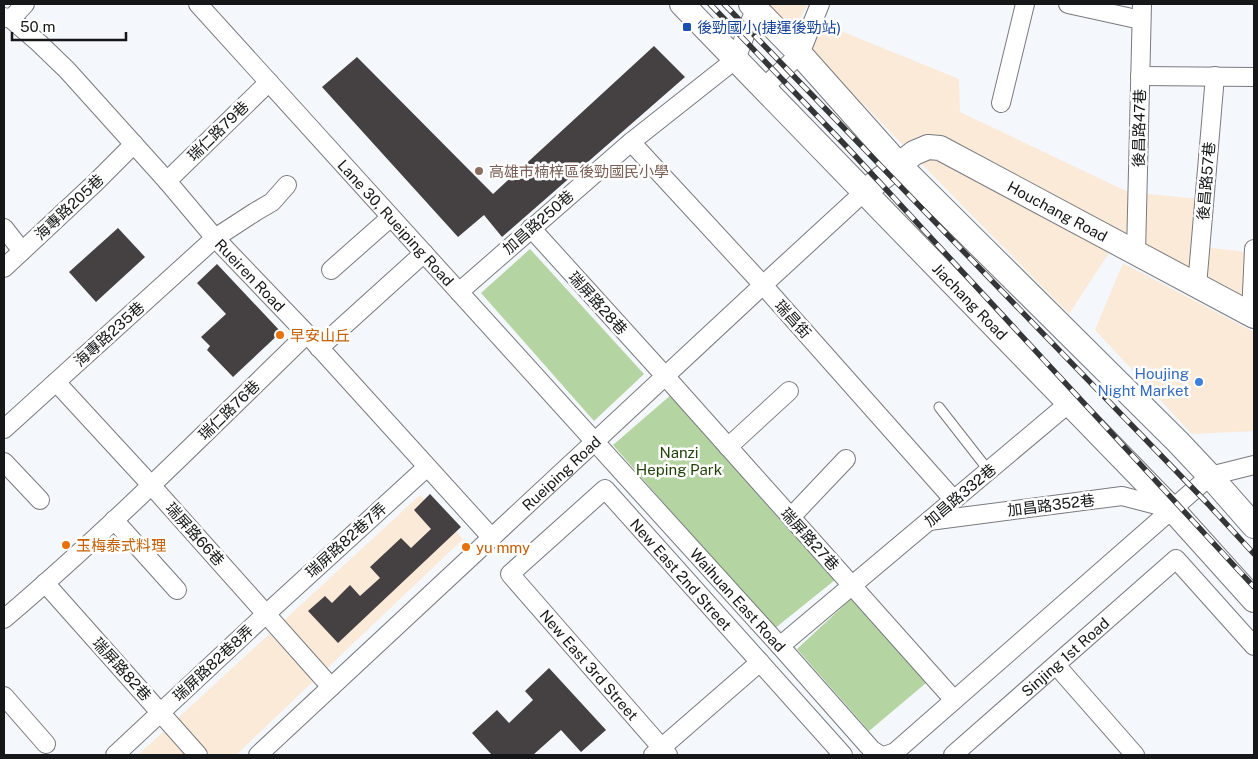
<svg xmlns="http://www.w3.org/2000/svg" width="1258" height="759" font-family="'Public Sans','Noto Sans TC',sans-serif">
	<style>
		.commercial { fill: #fbead8 }
		.green { fill: #b4d5a2 }
		.building { fill: #454042 }
		.lines { fill: none; stroke-linecap: round; stroke-linejoin: round }
		.lane-casing { stroke: #787a7f; stroke-width: 11 }
		.street-casing { stroke: #787a7f; stroke-width: 20 }
		.secondary-casing { stroke: #787a7f; stroke-width: 26 }
		.lane { stroke: #fff; stroke-width: 9 }
		.street { stroke: #fff; stroke-width: 18 }
		.secondary { stroke: #fff; stroke-width: 24 }
		.rail-casing { stroke: #343537; stroke-width: 5.5 }
		.rail { stroke: #fff; stroke-width: 4; stroke-dasharray: 11; stroke-linecap: butt }
		.transit-dot { fill: #1a4fb4; stroke: #fff; stroke-width: 2 }
		.education-dot { fill: #8d6e63; stroke: #fff; stroke-width: 2 }
		.food-dot { fill: #e8710a; stroke: #fff; stroke-width: 2 }
		.shop-dot { fill: #3f7fe0; stroke: #fff; stroke-width: 2 }
		.labels { text-anchor: middle; dominant-baseline: central; stroke-width: 5; stroke-linejoin: round; paint-order: stroke }
		.transit-label { font-size: 15px; fill: #164399; stroke: #fff; text-anchor: start }
		.street-label { font-size: 15px; fill: #161718; stroke: #fff }
		.education-label { font-size: 15px; fill: #785e54; stroke: #fff; text-anchor: start }
		.food-label { font-size: 15px; fill: #c56008; stroke: #fff; text-anchor: start }
		.shop-label { font-size: 15px; fill: #366cbe; stroke: #fff; text-anchor: end }
		.park-label { font-size: 15px; fill: #224408; stroke: #fff }
	</style>
	<rect width="100%" height="100%" fill="#f4f7fc"/>
	<g class="commercial">
		<path d="M764,4h44l-16,29z"/>
		<path d="M824,24l135,55 1,33 168,80 71,7 -4,47 59,7v50l-132,-70 -53,81 -260,-265z"/>
		<path d="M1123,263l131,69v99l-62,3 -97,-104z"/>
		<path d="M420,495l43,44 -227,216h-98z"/>
	</g>
	<g class="green">
		<path d="M530,249l114,125 -50,47 -113,-128z"/>
		<path d="M672,394l163,186 -61,49 -161,-184z"/>
		<path d="M853,597l73,86 -57,48 -72,-82z"/>
	</g>
	<g class="building">
		<path d="M654,46l31,31 -183,160 -18,-22 -26,22 -136,-150 35,-30 136,137z"/>
		<path d="M118,228l27,29 -49,45 -27,-30z"/>
		<path d="M217,264l64,68 -48,45 -26,-27 3,-4 -9,-9 25,-23 -29,-31z"/>
		<path d="M430,494l31,33 -123,116 -30,-32 17,-15 7,7 18,-18 10,11 20,-18 -10,-11 31,-29 10,10 20,-19 -17,-19z"/>
		<path d="M549,668l57,62 -25,22 -20,-22 -28,25h-41l-20,-22 25,-23 12,13 24,-23 -8,-9z"/>
	</g>
	<g class="lines">
		<defs>
			<path id="lane" d="M939,407l50,64"/>
			<g id="street">
				<path id="s1" d="M198,4l582,642 92,104 8,5"/>
				<path d="M1068,4l73,16"/>
				<path id="s2" d="M4,17l7,2 28,24 28,27 100,111 48,57 92,96 185,204"/>
				<path d="M11,19l14,-15"/>
				<path d="M1140,76l114,1"/>
				<path d="M763,88l37,-34 20,-50"/>
				<path d="M1001,103l24,-99"/>
				<path d="M631,142l132,143 190,214"/>
				<path d="M167,181l102,-99"/>
				<path d="M4,228l18,23"/>
				<path d="M531,228l135,149 288,323"/>
				<path d="M1136,253l6,-249"/>
				<path d="M4,268l91,-85 39,-39"/>
				<path d="M331,270l60,-53"/>
				<path d="M1197,286l18,-210"/>
				<path d="M459,292l172,-150 105,-83 21,-55"/>
				<path d="M1251,314l3,-65"/>
				<path d="M319,348l105,-95"/>
				<path d="M56,382l95,103 180,202"/>
				<path d="M4,429l211,-191 40,-26 17,-10 15,-17"/>
				<path d="M728,447l61,-56"/>
				<path d="M4,462l36,38"/>
				<path d="M791,517l55,-58"/>
				<path d="M114,520l63,70"/>
				<path d="M929,521l193,-25 50,13"/>
				<path d="M45,583l153,172"/>
				<path d="M4,619c106,-90 203,-188 303,-285"/>
				<path d="M780,646l289,-243"/>
				<path d="M1056,665l79,90"/>
				<path d="M4,696l42,48"/>
				<path d="M115,755l151,-141 161,-147"/>
				<path id="s3" d="M258,755l505,-470 101,-93"/>
				<path d="M653,755l107,-93"/>
				<path id="s4" d="M668,755l-158,-181 95,-85 238,266"/>
				<path d="M887,755l8,-3 315,-276 44,-11"/>
				<path id="s5" d="M953,755l223,-196 78,87"/>
			</g>
			<g id="secondary">
				<path id="s6" d="M682,4l490,505 82,91"/>
				<path d="M751,4l49,50 99,111 279,277 32,34 44,50"/>
				<path id="s7" d="M864,192l50,-39 14,-6 12,1 314,168"/>
			</g>
		</defs>
		<use href="#lane" class="lane-casing"/>
		<use href="#street" class="street-casing"/>
		<use href="#secondary" class="secondary-casing"/>
		<use href="#lane" class="lane"/>
		<use href="#street" class="street"/>
		<use href="#secondary" class="secondary"/>
		<defs>
			<g id="rail">
				<path d="M710,4l136,142 408,441"/>
				<path d="M724,4l484,500 46,50"/>
			</g>
		</defs>
		<use href="#rail" class="rail-casing"/>
		<use href="#rail" class="rail"/>
	</g>
	<rect class="transit-dot" x="682" y="22" width="10" height="10" rx="2.5"/>
	<circle class="education-dot" cx="479" cy="171" r="5"/>
	<g class="food-dot">
		<circle cx="280" cy="335" r="5"/>
		<circle cx="66" cy="545" r="5"/>
		<circle cx="466" cy="547" r="5"/>
	</g>
	<circle class="shop-dot" cx="1199" cy="382" r="5"/>
	<g class="labels">
		<g class="transit-label">
			<text x="697" y="27">後勁國小(捷運後勁站)</text>
		</g>
		<g class="street-label">
			<text transform="translate(1139 128) rotate(-89)">後昌路47巷</text>
			<text transform="translate(218 131) rotate(-44)">瑞仁路79巷</text>
			<text transform="translate(1206 181) rotate(-85)">後昌路57巷</text>
			<text transform="translate(69 207) rotate(-43)">海專路205巷</text>
			<text stroke="none"><textPath href="#s7" startOffset="224">Houchang Road</textPath></text>
			<text transform="translate(538 222) rotate(-41)">加昌路250巷</text>
			<text stroke="none"><textPath href="#s1" startOffset="295">Lane 30, Rueiping Road</textPath></text>
			<text stroke="none"><textPath href="#s2" startOffset="358">Rueiren Road</textPath></text>
			<text stroke="none"><textPath href="#s6" startOffset="414">Jiachang Road</textPath></text>
			<text transform="translate(598 303) rotate(48)">瑞屏路28巷</text>
			<text transform="translate(793 319) rotate(48)">瑞昌街</text>
			<text transform="translate(109 334) rotate(-42)">海專路235巷</text>
			<text transform="translate(229 410) rotate(-44)">瑞仁路76巷</text>
			<text stroke="none"><textPath href="#s3" startOffset="414">Rueiping Road</textPath></text>
			<text transform="translate(960 495) rotate(-40)">加昌路332巷</text>
			<text transform="translate(1051 505) rotate(-7)">加昌路352巷</text>
			<text transform="translate(195 534) rotate(48)">瑞屏路66巷</text>
			<text transform="translate(810 539) rotate(48)">瑞屏路27巷</text>
			<text transform="translate(346 540) rotate(-42)">瑞屏路82巷7弄</text>
			<text stroke="none"><textPath href="#s4" startOffset="482">New East 2nd Street</textPath></text>
			<text stroke="none"><textPath href="#s1" startOffset="804">Waihuan East Road</textPath></text>
			<text stroke="none"><textPath href="#s5" startOffset="149">Sinjing 1st Road</textPath></text>
			<text transform="translate(213 663) rotate(-43)">瑞屏路82巷8弄</text>
			<text transform="translate(589 665) rotate(49)">New East 3rd Street</text>
			<text transform="translate(122 669) rotate(48)">瑞屏路82巷</text>
		</g>
		<g class="education-label">
			<text x="489" y="171">高雄市楠梓區後勁國民小學</text>
		</g>
		<g class="food-label">
			<text x="290" y="335">早安山丘</text>
			<text x="76" y="545">玉梅泰式料理</text>
			<text x="476" y="547">yu mmy</text>
		</g>
		<g class="shop-label">
			<text x="1189" y="373">Houjing<tspan x="1189" dy="17">Night Market</tspan></text>
		</g>
		<g class="park-label">
			<text x="679" y="452">Nanzi<tspan x="679" dy="17">Heping Park</tspan></text>
		</g>
	</g>
	<rect width="1258" height="759" fill="none" stroke="#161718" stroke-width="10"/>
	<path d="M12 32v8h114v-8" fill="none" stroke="#161718" stroke-width="2.5"/>
	<text x="20" y="32" font-size="15" fill="#161718" stroke="#ffffff" stroke-width="4" paint-order="stroke">50 m</text>
</svg>
